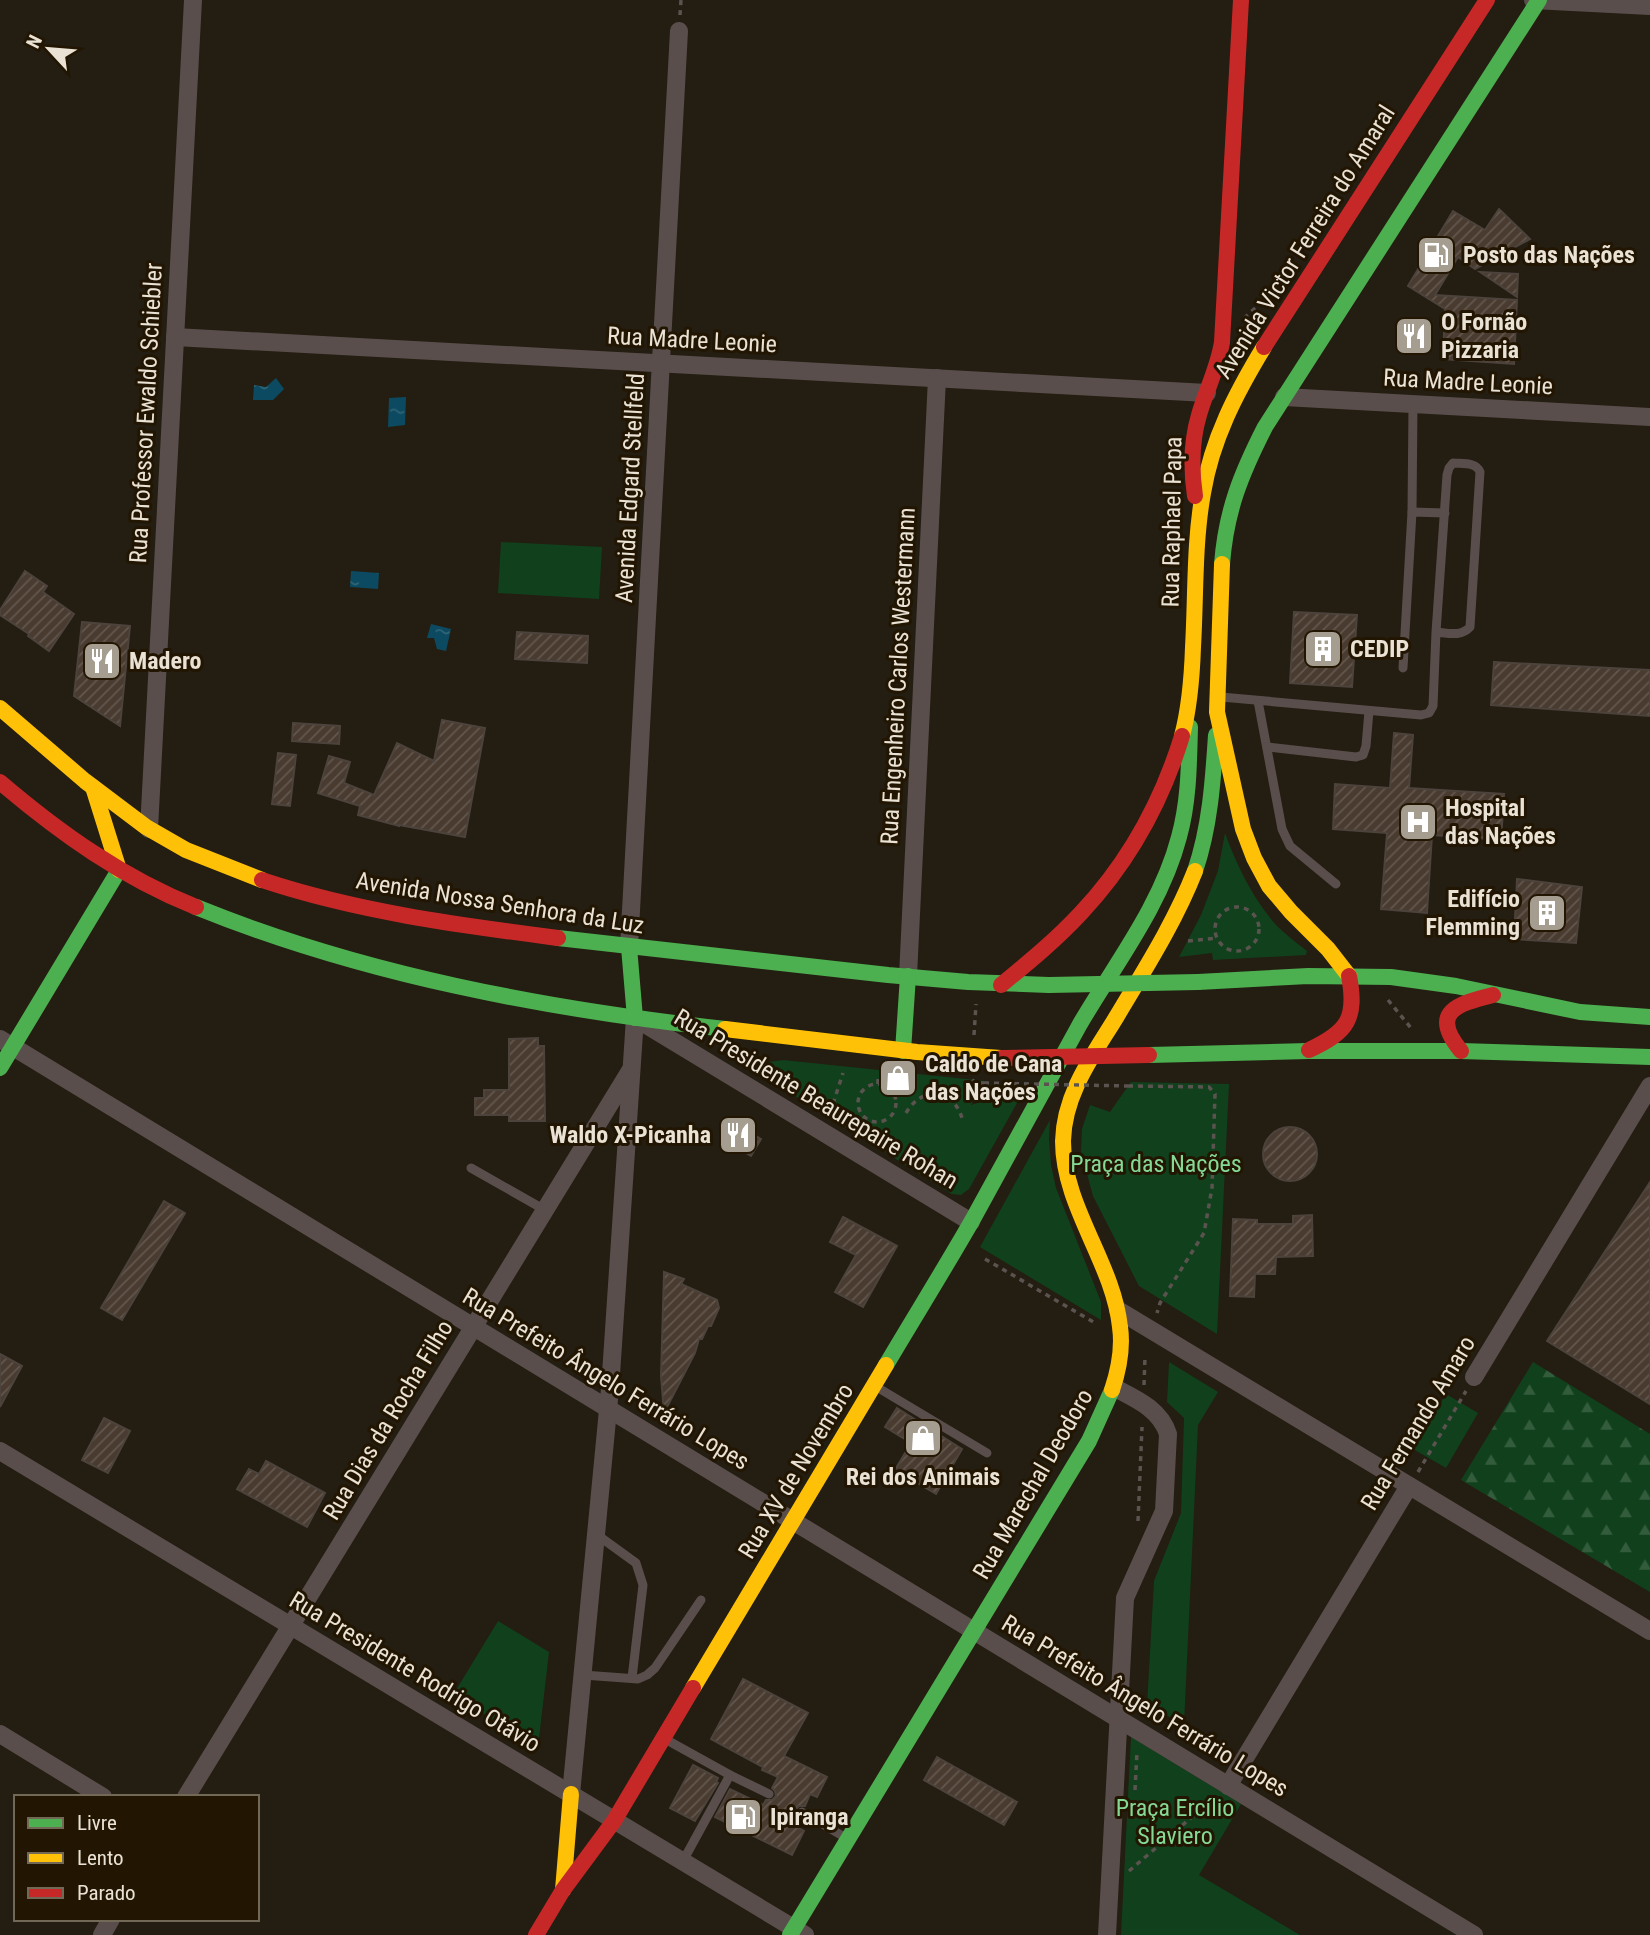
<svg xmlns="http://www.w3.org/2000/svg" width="1650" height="1935" font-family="'Roboto Condensed',sans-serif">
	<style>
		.forest { fill: url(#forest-firs) }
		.green { fill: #10411c }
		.water { fill: url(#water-ripples) }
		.building { fill: url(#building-hatch); stroke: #4c433c; stroke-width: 2 }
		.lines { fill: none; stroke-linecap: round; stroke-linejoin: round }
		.path { stroke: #5b534f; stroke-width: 3.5; stroke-dasharray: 5 5; stroke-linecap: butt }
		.lane { stroke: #594e4c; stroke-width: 9 }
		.street { stroke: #594e4c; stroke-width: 18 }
		.fast { stroke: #4caf50; stroke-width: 16 }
		.slow { stroke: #ffc107; stroke-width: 16 }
		.jam { stroke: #c62828; stroke-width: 16 }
		.path-bridge { stroke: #5b534f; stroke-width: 3.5; stroke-dasharray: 5 5; stroke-linecap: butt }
		.fast-bridge { stroke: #4caf50; stroke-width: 16 }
		.jam-bridge { stroke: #c62828; stroke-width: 16 }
		.labels { text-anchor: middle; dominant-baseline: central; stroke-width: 6; stroke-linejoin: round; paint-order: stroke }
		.street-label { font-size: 24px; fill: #eae2d4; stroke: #221602 }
		.poi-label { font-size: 24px; font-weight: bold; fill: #eae2d4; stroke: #221602; text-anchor: start }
		.park-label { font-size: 24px; fill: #86d995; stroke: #221602 }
	</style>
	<defs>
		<pattern id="forest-firs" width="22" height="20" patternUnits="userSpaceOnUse" patternTransform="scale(1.75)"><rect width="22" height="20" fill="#10411c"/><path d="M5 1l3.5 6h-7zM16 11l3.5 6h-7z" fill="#335c3c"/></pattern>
		<pattern id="water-ripples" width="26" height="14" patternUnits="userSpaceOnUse" patternTransform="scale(1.75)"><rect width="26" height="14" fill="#0b4a60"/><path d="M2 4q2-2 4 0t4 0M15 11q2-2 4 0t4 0" fill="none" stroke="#2f6476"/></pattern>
		<pattern id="building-hatch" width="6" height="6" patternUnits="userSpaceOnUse" patternTransform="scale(1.75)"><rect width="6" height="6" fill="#493b30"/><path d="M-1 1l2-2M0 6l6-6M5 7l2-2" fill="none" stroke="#63574d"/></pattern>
	</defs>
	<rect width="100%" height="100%" fill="#241d11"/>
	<path class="forest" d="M1533,1362l117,72v158l-189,-112z"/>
	<g class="green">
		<path d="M501,542l101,5 -3,52 -101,-6z"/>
		<path d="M1225,833c12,33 28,66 52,93 9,9 20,17 30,25l-1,4 -93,5 -1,-7 -33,4 22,-42 17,-44z"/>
		<path d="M783,1060l202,21 -14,24 19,-6 31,-3 -52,93 -8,6 -9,-1 -173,-108 -12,-9 -3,-9 5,-6z"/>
		<path d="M1131,1082l98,2 -12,250 -78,-48 -46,-90 -12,-44 1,-23 8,-24 20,7z"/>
		<path d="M1050,1120l-1,19 2,26 5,23 45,114v18l-121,-73z"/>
		<path d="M1169,1362l49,30 -20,33 -14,299 -37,-18 7,-125 27,-68 3,-95 -17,-16z"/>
		<path d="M1446,1394l32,19 -32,55 -33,-19z"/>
		<path d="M498,1621l51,31 -11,95 -85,-52z"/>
		<path d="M1131,1737l110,67 -42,71 101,60h-179z"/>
	</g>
	<g class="water">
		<path d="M276,378l8,11 -11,11h-20l1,-15 12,2z"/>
		<path d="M406,397l-1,28 -17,2 1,-29z"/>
		<path d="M351,571l28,2 -1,16 -28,-2z"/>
		<path d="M431,624l20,5 -5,22 -9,-2 -3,-11h-7z"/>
	</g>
	<g class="building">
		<path d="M1499,209l31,30 -55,30 -17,-12 -23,38 82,5 -3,64 -71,-5 2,-50 -37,-23 45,-75 32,19z"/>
		<path d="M1480,272l38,2 -1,23z"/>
		<path d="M25,571l22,15 -4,6 31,22 -25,37 -21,-15 1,-2 -29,-19v-5z"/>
		<path d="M1294,612l63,3 -5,72 -62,-4z"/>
		<path d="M82,622l48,4 -10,100 -46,-30z"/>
		<path d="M517,632l71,4 -1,27 -72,-4z"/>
		<path d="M1494,662l156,8v46l-159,-11z"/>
		<path d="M442,720l43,8 -20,109 -66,-12v1l-41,-11 2,-9 -42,-13 11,-37 21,6 -6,21 30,12 23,-52 37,18z"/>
		<path d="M293,723l47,3 -1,18 -47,-3z"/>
		<path d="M1394,733l19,2 -4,53 95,6 -3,46 -69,-5 -5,78 -46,-4 6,-76 -54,-4 2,-45 55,4z"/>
		<path d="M278,753l18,2 -6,51 -18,-2z"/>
		<path d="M1517,879l65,8 -6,56 -62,-4z"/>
		<path d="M538,1038v8h6l1,75h-36v-6h-34v-17h9v-8h25v-51z"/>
		<path d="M730,1120l31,19 -10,17 -31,-18z"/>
		<circle cx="1290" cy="1154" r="27"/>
		<path d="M1650,1182v222l-103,-63z"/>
		<path d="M164,1201l21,12 -63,107 -21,-12z"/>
		<path d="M1312,1215l1,41 -37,1 -1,17h-20l-1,23 -24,-1 3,-77 24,1v4h36v-8z"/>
		<path d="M843,1217l54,29 -34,61 -28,-15 21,-37 -26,-13z"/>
		<path d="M664,1272l20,7 -3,5 36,16 2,8 -8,18h-3l-6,13h-3l-4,14 -31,60 -3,-37z"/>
		<path d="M0,1354l22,12 -22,41z"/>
		<path d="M897,1408l65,41 -26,45 -41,-24 16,-27 -26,-16z"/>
		<path d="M104,1418l26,13 -22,42 -26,-13z"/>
		<path d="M266,1461l59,32 -18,34 -70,-38 12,-20 10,5z"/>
		<path d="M743,1679l65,34 -24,43 43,21 -10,20 -7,-3 -5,12h-6l-3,3v6l3,3 -4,8 9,5 -12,24 -77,-38 15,-28 33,16 3,-5h6l4,-4 -1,-5 -3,-3 6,-11 -16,-7 1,-3 -52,-28z"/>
		<path d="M937,1757l80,45 -13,23 -80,-45z"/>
		<path d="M693,1765l25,13 -2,4 2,1 -23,38 -25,-13z"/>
	</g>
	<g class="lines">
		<g class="path">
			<path d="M680,15l1,-15"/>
			<path d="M1244,318l16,-14"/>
			<circle cx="1237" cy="929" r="22"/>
			<path d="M1188,941l29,-3"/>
			<path d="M1388,1000l23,28"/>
			<path d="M974,1035l2,-31"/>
			<path d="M972,1080l4,3h8"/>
			<path d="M878,1084v-7"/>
			<circle cx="877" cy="1103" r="19"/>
			<path d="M1128,1086l81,1 6,7 -3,94 -8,45 -44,70 -3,10"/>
			<path d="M938,1094l2,-10"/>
			<path d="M830,1113l13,-40"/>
			<path d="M906,1113c17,-29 50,-24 57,9"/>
			<path d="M985,1259l110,64"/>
			<path d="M1144,1385l1,-28"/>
			<path d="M1418,1472l48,-81"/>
			<path d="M1138,1521l4,-94"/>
			<path d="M1135,1790l2,-38"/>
			<path d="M1129,1871l84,-72"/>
		</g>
		<g class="lane">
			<path d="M1412,512l1,-108"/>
			<path d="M1403,668l9,-156 33,1"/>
			<path d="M1221,697l200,18 8,-2 4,-7 3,-74 11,-157 2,-7 4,-5c10,1 23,-1 27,9l-10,155c-9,10 -22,6 -34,5"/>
			<path d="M1258,701l24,128 8,17 46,38"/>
			<path d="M1267,747l89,10 7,-2 3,-9 3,-35"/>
			<path d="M471,1168l74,42"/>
			<path d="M875,1386l112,67"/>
			<path d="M596,1534l40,29 7,22 -11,93"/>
			<path d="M583,1675l55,4 9,-4 8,-7 46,-68"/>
			<path d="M665,1739l65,36"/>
			<path d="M802,1812l44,26"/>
			<path d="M683,1861l47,-86 39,19"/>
		</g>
		<g class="street">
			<path d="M1533,0l117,6"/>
			<path d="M175,337l1032,56"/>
			<path d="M1284,397l366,20"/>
			<path d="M149,829l44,-829"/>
			<path d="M629,947l50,-916"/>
			<path d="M908,976l29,-598"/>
			<path d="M0,1039l1474,896"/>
			<path d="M1118,1310l532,321"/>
			<path d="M1474,1377l176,-291"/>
			<path d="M0,1451l805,484"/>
			<path d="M0,1734l103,63"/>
			<path d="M1228,1786l181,-300"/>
			<path d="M571,1794l39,-405 25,-371 336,204"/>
			<path d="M186,1797l444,-726"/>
			<path d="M102,1935l9,-16"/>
			<path d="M1107,1935l18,-337 39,-87 4,-77c-8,-25 -32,-35 -53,-46"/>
		</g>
		<g class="fast">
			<path d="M1222,564c4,-53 19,-90 43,-137l274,-427"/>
			<path d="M1195,871c15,-44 18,-90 21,-136"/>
			<path d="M196,907c168,68 350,102 529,122"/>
			<path d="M558,938l330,37 80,7 81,3"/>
			<path d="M629,947l6,71"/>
			<path d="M1198,982l110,-6 83,1 65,9 124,26 70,5"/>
			<path d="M903,1051l5,-75"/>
			<path d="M1149,1055l159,-4h153l189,6"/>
			<path d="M0,1068l119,-198"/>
			<path d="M886,1365c29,-49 59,-97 87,-146 36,-65 71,-130 107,-195 35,-60 81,-118 99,-187 10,-36 10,-73 11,-110"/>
			<path d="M790,1935l299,-494 23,-51"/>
		</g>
		<g class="slow">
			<path d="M1222,564l-5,148 26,117 11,29 15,28 22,26 37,37 21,27"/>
			<path d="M0,708l85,73 61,46 40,23 76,30"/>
			<path d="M1182,736c8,-30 10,-59 11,-89 3,-52 1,-104 10,-154 9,-54 33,-100 61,-146"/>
			<path d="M93,787l26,83"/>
			<path d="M725,1029l192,23 84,6"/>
			<path d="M1112,1390c7,-21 11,-42 8,-63 -7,-65 -57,-120 -57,-186 1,-48 31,-87 54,-125 28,-47 58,-94 78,-145"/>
			<path d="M693,1688l193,-323"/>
			<path d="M563,1890l8,-96"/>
		</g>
		<g class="jam">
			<path d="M1264,347l223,-347"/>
			<path d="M1195,496c-4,-27 -4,-54 4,-81 7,-25 19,-47 23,-73l19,-342"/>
			<path d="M0,782c60,51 123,96 196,125"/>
			<path d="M262,880c96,32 197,45 296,58"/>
			<path d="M1001,985c28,-23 56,-46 80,-72 47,-50 81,-112 101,-177"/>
			<path d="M1309,1050c39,-18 48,-32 40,-74"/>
			<path d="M1461,1051c-32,-39 -4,-47 32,-56"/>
			<path d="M536,1935l27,-45 51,-69 79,-133"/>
		</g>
		<path class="path-bridge" d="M984,1083l144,3"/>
		<path class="fast-bridge" d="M1049,985l149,-3"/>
		<path class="jam-bridge" d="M1001,1058l148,-3"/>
	</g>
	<defs>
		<symbol id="fuel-square" viewBox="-11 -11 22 22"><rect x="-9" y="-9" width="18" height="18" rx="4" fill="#a59d90" stroke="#221602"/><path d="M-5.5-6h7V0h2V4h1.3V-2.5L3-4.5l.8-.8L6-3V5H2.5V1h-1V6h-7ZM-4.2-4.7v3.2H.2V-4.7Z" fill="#fff"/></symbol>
		<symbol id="restaurant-square" viewBox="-11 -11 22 22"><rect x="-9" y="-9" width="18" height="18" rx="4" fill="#a59d90" stroke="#221602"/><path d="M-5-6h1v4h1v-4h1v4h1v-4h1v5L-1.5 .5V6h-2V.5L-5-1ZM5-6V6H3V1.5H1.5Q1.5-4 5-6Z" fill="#fff"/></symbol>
		<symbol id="building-square" viewBox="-11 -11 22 22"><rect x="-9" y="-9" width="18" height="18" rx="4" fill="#a59d90" stroke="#221602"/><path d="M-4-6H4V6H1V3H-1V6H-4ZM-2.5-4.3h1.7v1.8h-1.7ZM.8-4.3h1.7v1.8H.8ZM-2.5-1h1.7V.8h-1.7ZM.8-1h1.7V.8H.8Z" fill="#fff"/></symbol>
		<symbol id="hospital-square" viewBox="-11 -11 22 22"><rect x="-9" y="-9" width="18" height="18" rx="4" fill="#a59d90" stroke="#221602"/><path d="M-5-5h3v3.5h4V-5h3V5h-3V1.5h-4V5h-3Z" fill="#fff"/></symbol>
		<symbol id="shop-square" viewBox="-11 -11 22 22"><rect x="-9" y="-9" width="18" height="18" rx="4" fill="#a59d90" stroke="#221602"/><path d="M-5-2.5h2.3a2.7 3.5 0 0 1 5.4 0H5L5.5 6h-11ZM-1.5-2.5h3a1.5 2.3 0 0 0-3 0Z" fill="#fff"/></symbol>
	</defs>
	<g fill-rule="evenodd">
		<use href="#fuel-square" x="1414" y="233" width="44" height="44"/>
		<use href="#restaurant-square" x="1392" y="314" width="44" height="44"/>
		<use href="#building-square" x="1301" y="627" width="44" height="44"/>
		<use href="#restaurant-square" x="80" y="639" width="44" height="44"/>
		<use href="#hospital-square" x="1396" y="800" width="44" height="44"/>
		<use href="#building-square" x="1525" y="891" width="44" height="44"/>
		<use href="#shop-square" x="876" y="1056" width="44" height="44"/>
		<use href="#restaurant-square" x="716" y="1113" width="44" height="44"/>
		<use href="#shop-square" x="901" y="1416" width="44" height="44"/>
		<use href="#fuel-square" x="721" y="1795" width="44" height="44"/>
	</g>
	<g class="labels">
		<g class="street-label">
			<text transform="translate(1305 242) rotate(-58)">Avenida Victor Ferreira do Amaral</text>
			<text transform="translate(692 340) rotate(3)">Rua Madre Leonie</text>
			<text transform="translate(1468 382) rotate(3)">Rua Madre Leonie</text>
			<text transform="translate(146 413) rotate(-87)">Rua Professor Ewaldo Schiebler</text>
			<text transform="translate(630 488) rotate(-87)">Avenida Edgard Stellfeld</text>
			<text transform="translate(1172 522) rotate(-89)">Rua Raphael Papa</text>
			<text transform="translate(898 676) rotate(-87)">Rua Engenheiro Carlos Westermann</text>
			<text transform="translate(500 903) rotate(9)">Avenida Nossa Senhora da Luz</text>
			<text transform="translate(816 1099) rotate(31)">Rua Presidente Beaurepaire Rohan</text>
			<text transform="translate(606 1379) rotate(31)">Rua Prefeito Ângelo Ferrário Lopes</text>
			<text transform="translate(388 1420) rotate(-59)">Rua Dias da Rocha Filho</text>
			<text transform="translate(1418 1423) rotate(-59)">Rua Fernando Amaro</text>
			<text transform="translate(796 1471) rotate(-59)">Rua XV de Novembro</text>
			<text transform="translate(1033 1484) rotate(-60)">Rua Marechal Deodoro</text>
			<text transform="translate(415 1672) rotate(31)">Rua Presidente Rodrigo Otávio</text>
			<text transform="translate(1145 1706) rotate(31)">Rua Prefeito Ângelo Ferrário Lopes</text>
		</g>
		<g class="poi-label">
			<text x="1463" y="255">Posto das Nações</text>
			<text x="1441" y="322">O Fornão<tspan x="1441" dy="28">Pizzaria</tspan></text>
			<text x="1350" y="649">CEDIP</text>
			<text x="129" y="661">Madero</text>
			<text x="1445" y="808">Hospital<tspan x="1445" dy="28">das Nações</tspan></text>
			<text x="1520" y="899" text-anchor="end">Edifício<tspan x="1520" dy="28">Flemming</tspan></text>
			<text x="925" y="1064">Caldo de Cana<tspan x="925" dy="28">das Nações</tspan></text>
			<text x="711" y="1135" text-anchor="end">Waldo X-Picanha</text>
			<text x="923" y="1477" text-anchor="middle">Rei dos Animais</text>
			<text x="770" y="1817">Ipiranga</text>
		</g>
		<g class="park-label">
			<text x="1156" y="1164">Praça das Nações</text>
			<text x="1175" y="1808">Praça Ercílio<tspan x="1175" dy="28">Slaviero</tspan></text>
		</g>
	</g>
	<rect x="14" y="1795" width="245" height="126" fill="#221602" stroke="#726856" stroke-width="2"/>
	<rect x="28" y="1818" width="35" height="10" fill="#4caf50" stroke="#726856" stroke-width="2"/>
	<text x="77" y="1830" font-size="21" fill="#eae2d4">Livre</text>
	<rect x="28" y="1853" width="35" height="10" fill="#ffc107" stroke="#726856" stroke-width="2"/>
	<text x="77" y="1865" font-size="21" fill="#eae2d4">Lento</text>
	<rect x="28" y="1888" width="35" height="10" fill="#c62828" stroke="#726856" stroke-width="2"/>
	<text x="77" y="1900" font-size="21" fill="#eae2d4">Parado</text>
	<g transform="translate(49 49) rotate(296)" stroke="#221602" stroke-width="5" paint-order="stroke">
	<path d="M0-5L12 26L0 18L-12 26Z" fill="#eae2d4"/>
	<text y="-10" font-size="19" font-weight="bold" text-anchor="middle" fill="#eae2d4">N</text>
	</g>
</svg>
